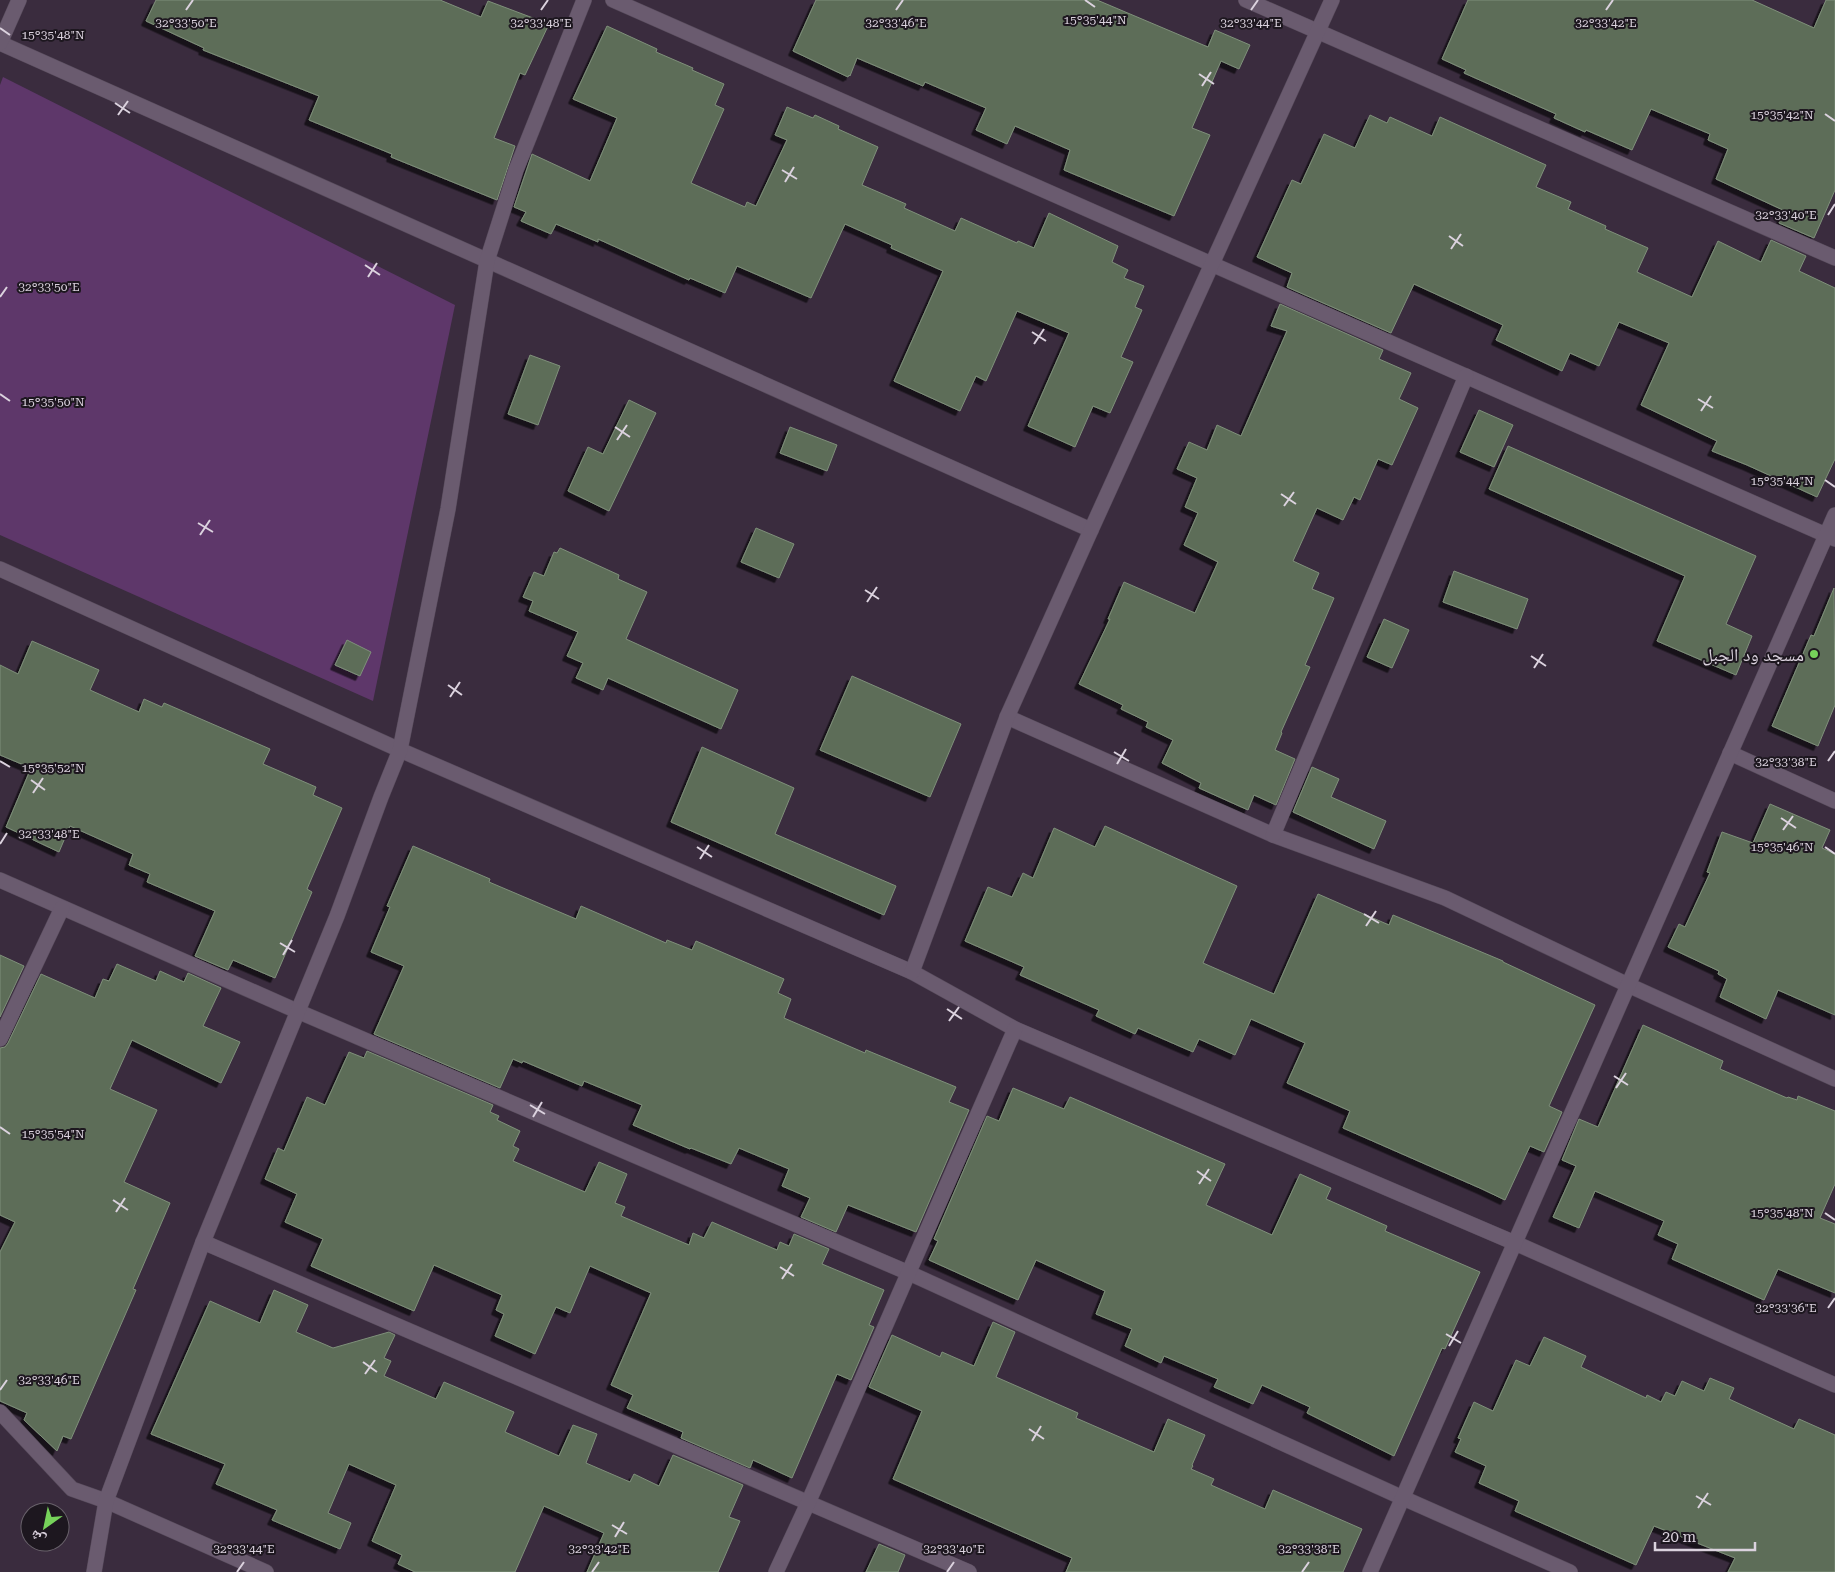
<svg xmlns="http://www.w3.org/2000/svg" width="1835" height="1572" font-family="'Roboto Serif','Noto Naskh Arabic',serif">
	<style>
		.pitch { fill: #5e376a }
		.building { fill: #5d6d59; stroke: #7f907a; filter: url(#shadow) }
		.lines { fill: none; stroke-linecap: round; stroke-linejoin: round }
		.street-casing { stroke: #554959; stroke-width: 16 }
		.street { stroke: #6a5b6f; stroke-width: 15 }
		.ticks { fill: none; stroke: #dbd2de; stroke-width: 2 }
		.poi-dot { fill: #76d25a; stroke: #1d171f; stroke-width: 2 }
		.labels { text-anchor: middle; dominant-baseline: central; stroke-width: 4; stroke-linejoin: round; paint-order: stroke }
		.poi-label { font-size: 18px; fill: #dbd2de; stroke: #1d171f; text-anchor: end }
		.ticks-label { font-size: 12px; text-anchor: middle; fill: #dbd2de; stroke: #1d171f; stroke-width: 4; stroke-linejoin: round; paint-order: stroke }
	</style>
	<defs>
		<filter id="shadow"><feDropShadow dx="-4.5" dy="4.5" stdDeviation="0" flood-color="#0009"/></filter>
	</defs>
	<rect width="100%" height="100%" fill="#3a2c3e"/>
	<path class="pitch" d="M3,77l452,228 -82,396 -373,-166v-450z"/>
	<g class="building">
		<path d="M156,0h284l41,17 7,-16 61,23 -24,51 -5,-2 -26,65 21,8 -18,54 -106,-43 1,-3 -83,-34 10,-24 -116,-46 1,-2 -58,-27z"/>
		<path d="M816,0h281l111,47 7,-17 35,15 -11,24 -18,-8 -29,67 18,7 -36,81 -110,-46 6,-20 -55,-24 -8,18 -31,-14 10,-22 -61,-26 -2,4 -66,-28 -7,18 -1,-1 -1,2 -55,-26z"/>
		<path d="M1468,0h284l62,28 12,-28h9v190l-21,48 -35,-15 6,-12 -69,-32 12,-30 -20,-9 2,-6 -59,-25 -19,41 -46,-20 -1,2 -31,-14 2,-4 -92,-41 2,-3 -24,-11z"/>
		<path d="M607,26l50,23 -1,3 37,16 -1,2 32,14 -9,21 9,4 -33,74 54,24 2,-5 9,4 31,-66 -12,-5 12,-28 26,11 2,-3 24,11 -1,3 40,18 -16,38 44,19 -2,4 51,23 6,-13 56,25 1,-2 16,7 15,-35 69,33 -6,16 16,8 -4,8 20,8 -9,21 7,3 -21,47 12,5 -23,51 -17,-7 -18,41 -47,-21 41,-93 -52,-22 -31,70 -10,-5 -16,35 -66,-30 49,-110 -52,-23 1,-3 -47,-21 -34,74 -74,-32 -12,27 -35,-15 -1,2 -91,-41v3l-42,-18 -5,10 -30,-13 5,-9 -12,-5 18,-53 58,27 27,-63 -44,-19z"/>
		<path d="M1370,115l17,8 3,-6 42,19 8,-19 106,48 -10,22 35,15 -3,7 38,17 -1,3 43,19 -11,24 55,25 26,-56 43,21 10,-22 35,16 -7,15 36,17v171l-18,38 -70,-32 -35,-14 5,-10 -76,-36 28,-62 -50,-21 -20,44 -29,-13 -8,18 -66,-31 7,-15 -89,-41 -23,49 -104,-46 5,-14 -35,-16 35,-77 9,4 23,-50 31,14z"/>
		<path d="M1280,304l103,46 -4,9 32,14 -12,26 19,9 -26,57 -14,-6 -18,41 -6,-3 -11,23 -26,-12 -24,53 26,12 -7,16 22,9 -29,67 5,2 -29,65 1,1 -7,17 20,9 -19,46 -22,-10 -6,15 -49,-22 2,-5 -39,-20 11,-23 -27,-13 2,-5 -27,-13 2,-4 -44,-21 31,-65h-2l16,-37 71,31 23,-51 -34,-17 14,-32 -13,-6 12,-29 -20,-9 12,-27 18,8 10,-25 24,11 46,-105 -16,-5z"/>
		<path d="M530,355l30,11 -22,59 -30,-11z"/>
		<path d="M629,400l27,13 -47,98 -41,-20 20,-44 15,7z"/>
		<path d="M1479,410l34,15 -19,42 -34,-15z"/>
		<path d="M790,427l47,18 -10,26 -47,-18z"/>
		<path d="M1508,446l248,110 -30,68 26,12 -16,39 -79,-34 28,-65 -196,-87z"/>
		<path d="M756,528l38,16 -15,34 -38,-16z"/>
		<path d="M560,548l59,27 -1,4 29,13 -21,47 112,51 -17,39 -113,-51 -5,12 -27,-12 7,-15 -16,-7 11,-24 -49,-21 4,-10 -10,-4 11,-25 10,4 10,-24 3,1z"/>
		<path d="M1454,571l74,28 -11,30 -74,-27z"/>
		<path d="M1834,588l1,117 -17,41 -46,-20 39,-91 3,1z"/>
		<path d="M1384,619l25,11 -17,38 -25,-11z"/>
		<path d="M347,640l24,12 -11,24 -25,-11z"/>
		<path d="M32,641l67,29 -9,20 49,22 5,-13 18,8 2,-4 106,46 -7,15 53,23 -3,8 29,13 -35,81 5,3 -37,86 -42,-18 -5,10 -33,-14 20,-45 -68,-29 3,-8 -21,-9 4,-11 -63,-28 -11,26 -53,-25 25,-59 -31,-13v-90l18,9z"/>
		<path d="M852,676l109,48 -31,73 -110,-47z"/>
		<path d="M702,747l92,41 -19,46 121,52 -12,29 -213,-93z"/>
		<path d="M1312,767l27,12 -8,18 55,24 -12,28 -81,-37z"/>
		<path d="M1770,804l60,26 -8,18 13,6v161l-57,-25 -12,29 -46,-22 7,-18 -9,-5 1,-3 -51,-24 11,-23 6,3 25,-54 -3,-1 15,-40 31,11z"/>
		<path d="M1105,826l132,60 -34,77 71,31 44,-100 71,31 4,-10 110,46v1l92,43 -46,101 13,6 -18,40 -14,-6 -25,54 -23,-11 -139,-61 7,-17 -63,-28 18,-40 -54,-24 -16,36 -36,-16 -6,13 -55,-24 -3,6 -39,-18 3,-6 -79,-35 4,-8 -59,-26 23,-54 24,10 11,-24 10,5 21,-50 41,19z"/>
		<path d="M413,846l77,33 -1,3 87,37 5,-13 85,37 1,-3 25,10 4,-9 88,38 -6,14 13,6 -7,19 81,35 1,-3 90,37 -7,15 20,8 -53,122 -68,-27 -12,27 -35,-15 9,-19 -28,-12 7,-17 -50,-21 -8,16 -40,-16 -1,1 -57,-24 9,-20 -58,-24 -2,5 -59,-25 -1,2 -9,-4 -13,29 -126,-54 30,-68 -33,-14 19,-45 -3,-1z"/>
		<path d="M0,955l24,11 -24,51z"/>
		<path d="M117,964l39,17 4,-10 24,11 4,-9 33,15 -18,38 37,16 -19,41 -89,-43 -22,49 47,21 -33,72 46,21 -37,86 3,1 -65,149 -8,-3 -6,15 -33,-31 3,-7 -27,-12v-149l15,-30 -15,-7v-167l5,-1 3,-4 33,-69 54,24 8,-19 6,2z"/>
		<path d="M1643,1025l80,36 -3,8 67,29 1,-1 9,3 1,-4 37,15v73l-15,34 15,6v69l-57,-24 -14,31 -92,-41 6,-15 -20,-9 6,-14 -69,-30 -16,37 -26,-11 23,-51 -14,-6 17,-41 19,8z"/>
		<path d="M367,1051l126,54 -3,7 9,4 -2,4 23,11 -7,15 6,3 -6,12 72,31 14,-30 28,12 -12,29 10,4 -4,9 68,29 4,-12 11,5 8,-16 65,28 3,-8 9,4 5,-12 35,15 -7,15 62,26 -15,35 5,2 -23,53 -14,-6 -45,104 -39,-18 -3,8 -69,-30 2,-6 -56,-24 6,-13 -22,-10 40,-92 -61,-27 -20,47 -14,-6 -21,47 -40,-18 9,-22 -8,-4 6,-15 -68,-30 -20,46 -103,-45 12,-27 -38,-17 12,-28 -32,-15 13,-31 6,3 23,-54 18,8 24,-53 15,6z"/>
		<path d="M1013,1088l51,21 6,-12 155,67 -19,41 66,30 28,-61 31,14 -5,11 61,27 -2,5 95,41 -35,77 -3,-1 -48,108 -87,-43 3,-6 -48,-22 -9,19 -39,-17 4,-8 -54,-23 -3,7 -36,-17 7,-17 -36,-15 9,-23 -69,-31 -18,40 -89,-40 9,-19 -4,-2 53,-123 12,5z"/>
		<path d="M274,1290l34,15 -12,27 37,16 56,-16 6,3 -11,23 7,3 -7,15 52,23 8,-17 70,30 -9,20 54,24 14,-31 24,9 -11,29 44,19 4,-8 25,12 14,-31 70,30 -14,32 11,4 -22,51h-131l17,-39 -60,-27 -29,66h-100l-17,-8 4,-9 -30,-14 24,-56 -47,-21 -21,49 23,10 -11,26 -68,-29 5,-10 -61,-26 9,-20 -74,-30 59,-133 50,22z"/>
		<path d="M993,1322l22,10 -19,45 82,36 -2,5 78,34 14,-33 37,16 -13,30 1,1 -2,3 23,10 -3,6 54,24 8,-19 89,39 -19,43h-277l6,-14 -179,-79 29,-68 -53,-24 23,-52 48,22 2,-5 32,14z"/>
		<path d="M1544,1337l42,19 -5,11 65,31 1,-3 14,7 5,-10 9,4 7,-15 22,10 6,-13 24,10 -5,11 65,30 5,-10 36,16v137h-107l7,-14 -81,-32 -18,39 -121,-54 4,-10 -40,-18 7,-17 -31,-14 6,-13 -3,-1 16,-36 19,9 23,-51 14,6z"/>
		<path d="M879,1544l26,11 -7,17h-32z"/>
	</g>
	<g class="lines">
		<defs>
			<g id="street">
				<path d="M613,0l1222,539"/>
				<path d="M1246,0l589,258"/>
				<path d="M0,43l1091,487"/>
				<path d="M0,43l19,-43"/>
				<path d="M0,569l400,181 512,222 103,57 500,214 320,142"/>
				<path d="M1007,717l266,118 172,63 183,87 207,94"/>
				<path d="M1730,753l105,48"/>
				<path d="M1273,835l193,-459"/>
				<path d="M0,880l297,131 612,262 494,225 167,74"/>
				<path d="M912,972l95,-255 84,-187 241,-530"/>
				<path d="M0,1039l62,-131"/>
				<path d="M203,1242l766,330"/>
				<path d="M0,1412l72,77 34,12 160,71"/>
				<path d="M94,1572l12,-71 97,-259 134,-326 44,-119 19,-47 48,-241 39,-248 29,-91 68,-170"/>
				<path d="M776,1572l32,-69 207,-474"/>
				<path d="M1370,1572l465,-1057"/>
			</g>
		</defs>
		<use href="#street" class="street-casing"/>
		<use href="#street" class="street"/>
	</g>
	<path class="ticks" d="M1085,0l10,7M186,10l7,-10M541,10l7,-10M896,10l7,-10M1251,10l7,-10M1606,10l7,-10M0,28l10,7M1199,74l15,10M1202,86l9,-14M115,103l15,10M1825,114l10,7M118,115l10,-14M782,170l15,9M785,182l9,-15M1828,215l7,-11M1449,236l14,10M1451,249l10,-15M365,265l15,10M368,277l9,-14M0,297l7,-10M1032,332l14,9M1034,344l10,-15M0,394l10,7M1698,399l15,9M1701,411l10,-15M615,427l15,10M617,440l10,-15M1825,480l10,7M1281,494l15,10M1284,506l10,-14M198,523l15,9M200,535l10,-15M865,590l14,9M867,602l10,-15M1531,656l15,10M1534,668l9,-14M448,685l14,10M450,697l10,-15M1114,752l15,9M0,761l10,6M1828,761l7,-10M1117,764l9,-15M31,780l14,10M33,793l10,-15M1781,818l15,10M1783,830l10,-14M0,844l7,-11M697,847l15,10M1825,847l10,7M700,859l9,-14M1364,914l15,9M1366,926l10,-15M280,943l15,9M283,955l9,-15M947,1009l15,10M949,1021l10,-14M1614,1076l14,9M1616,1088l10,-15M530,1105l15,9M533,1117l9,-15M0,1127l10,7M1197,1171l14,10M1199,1184l10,-15M113,1200l15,10M116,1212l9,-14M1825,1213l10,7M780,1267l14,9M782,1279l10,-15M1828,1308l7,-10M1446,1334l15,9M1449,1346l9,-15M363,1362l14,10M365,1374l10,-14M0,1390l7,-10M1029,1429l15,10M1032,1441l9,-15M1696,1496l15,9M1698,1508l10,-15M612,1525l15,9M615,1537l9,-15M237,1572l7,-10M592,1572l7,-10M947,1572l7,-10M1302,1572l7,-10"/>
	<circle class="poi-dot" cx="1814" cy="654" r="5"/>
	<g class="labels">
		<g class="poi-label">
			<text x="1804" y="654">مسجد ود الجبل</text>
		</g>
	</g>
	<g class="ticks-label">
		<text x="1095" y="24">15°35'44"N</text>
		<text x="186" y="27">32°33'50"E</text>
		<text x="541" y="27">32°33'48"E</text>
		<text x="896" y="27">32°33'46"E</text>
		<text x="1251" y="27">32°33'44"E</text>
		<text x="1606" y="27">32°33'42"E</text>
		<text x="53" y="39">15°35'48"N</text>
		<text x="1782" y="119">15°35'42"N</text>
		<text x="1786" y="219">32°33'40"E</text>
		<text x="49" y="291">32°33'50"E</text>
		<text x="53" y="406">15°35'50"N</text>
		<text x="1782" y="485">15°35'44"N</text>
		<text x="1786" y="766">32°33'38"E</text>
		<text x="53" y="772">15°35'52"N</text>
		<text x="49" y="838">32°33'48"E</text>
		<text x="1782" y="851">15°35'46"N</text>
		<text x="53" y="1138">15°35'54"N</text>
		<text x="1782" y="1217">15°35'48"N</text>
		<text x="1786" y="1312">32°33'36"E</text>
		<text x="49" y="1384">32°33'46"E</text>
		<text x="244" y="1553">32°33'44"E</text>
		<text x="599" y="1553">32°33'42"E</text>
		<text x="954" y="1553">32°33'40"E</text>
		<text x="1309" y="1553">32°33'38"E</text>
	</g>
	<g transform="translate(45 1527) rotate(213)"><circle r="24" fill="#1d171f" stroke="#69626b"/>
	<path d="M0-4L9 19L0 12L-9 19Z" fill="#76d25a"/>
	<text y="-8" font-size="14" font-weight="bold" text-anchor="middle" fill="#dbd2de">ش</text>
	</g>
	<path d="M1655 1542v8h100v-8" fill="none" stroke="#dbd2de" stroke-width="2.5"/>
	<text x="1662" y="1542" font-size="15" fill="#dbd2de" stroke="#1d171f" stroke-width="4" paint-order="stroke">20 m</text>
</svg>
